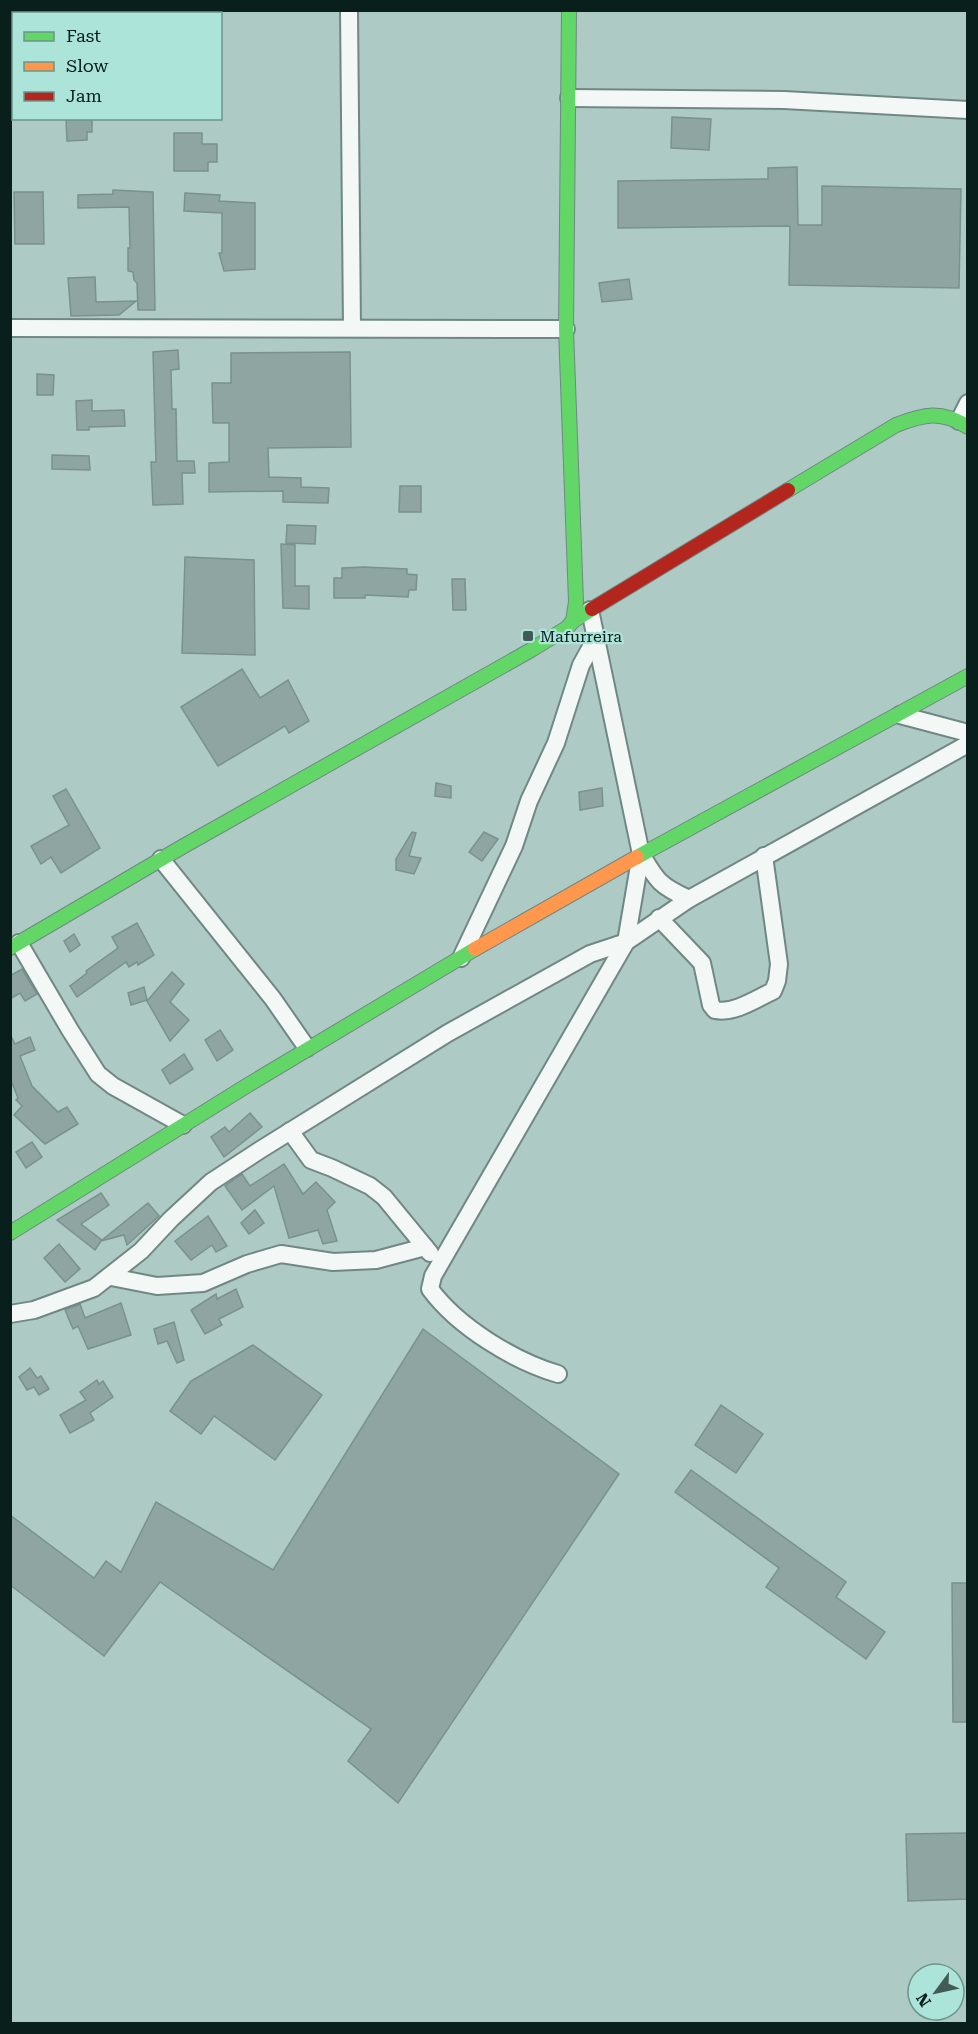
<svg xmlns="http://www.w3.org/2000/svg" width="978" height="2034" font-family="'Roboto Serif',serif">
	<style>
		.building { fill: #8ea5a1; stroke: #7a918d; stroke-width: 1.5 }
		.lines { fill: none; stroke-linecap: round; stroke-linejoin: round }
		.street-casing { stroke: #708884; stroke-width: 20 }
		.fast-casing { stroke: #708884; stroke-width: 16 }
		.slow-casing { stroke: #708884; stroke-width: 16 }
		.jam-casing { stroke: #708884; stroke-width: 16 }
		.street { stroke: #f3f7f6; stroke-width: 16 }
		.fast { stroke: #63d668; stroke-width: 14 }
		.slow { stroke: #ff974d; stroke-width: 14 }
		.jam { stroke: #b3261e; stroke-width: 14 }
		.poi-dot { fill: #425b57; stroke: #ace4d9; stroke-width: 2 }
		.labels { text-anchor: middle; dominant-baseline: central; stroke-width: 4.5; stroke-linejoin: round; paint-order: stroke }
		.poi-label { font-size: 16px; fill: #091f1c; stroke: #ace4d9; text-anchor: start }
	</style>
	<rect width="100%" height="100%" fill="#adcac4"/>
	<g class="building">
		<path d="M672,117l39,2 -2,31 -38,-2z"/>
		<path d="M66,118h26v14h-5v8l-20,1z"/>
		<path d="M174,133h28v11h15v18h-9v9h-34z"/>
		<path d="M797,167l1,58h24v-39l139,3 -2,99 -170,-3 1,-59 -172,2v-47l150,-2v-11z"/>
		<path d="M113,190l40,2 2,118h-17l-1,-27 -3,-3 -1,-8 -5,-1v-23h2l-1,-41 -51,1v-13l35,-1z"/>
		<path d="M14,192h29l1,52h-29z"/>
		<path d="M185,193l35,2 -1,6 36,2v66l-31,2 -5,-18h3v-40l-38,-2z"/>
		<path d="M95,277l1,25 40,-1 -17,14 -48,1 -3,-38z"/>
		<path d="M629,279l3,20 -30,3 -3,-19z"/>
		<path d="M178,350l1,19 -8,1 1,39h4l1,52h17l1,12h-13l1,31 -30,1 -2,-43h5l-3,-110z"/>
		<path d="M350,352l1,95 -83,1 1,29 32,1v9l28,1 -1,15 -45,-1v-11l-74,1v-29l20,-1v-39h-16l-1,-40h19v-30z"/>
		<path d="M37,374l17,1 -1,20h-16z"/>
		<path d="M92,400v11l32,-1 1,16 -36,1v3h-12l-1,-29z"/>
		<path d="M52,455l37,1 1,14 -38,-1z"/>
		<path d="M400,486h21v26h-22z"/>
		<path d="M287,525l29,1 -1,18 -29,-1z"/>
		<path d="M281,544l14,1v41h14v23l-26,-1z"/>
		<path d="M185,557l69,3 1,95 -73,-2z"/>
		<path d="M364,567l43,2v5l10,1 -1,15h-7l-1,7 -43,-2v3h-31v-20h8v-10z"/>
		<path d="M452,579h13l1,31h-13z"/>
		<path d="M242,669l18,29 28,-18 21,41 -20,12 -4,-7 -67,40 -37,-59z"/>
		<path d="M436,783l15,3v12l-16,-2z"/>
		<path d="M602,788l1,18 -23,4 -1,-18z"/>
		<path d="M66,789l34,59 -39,25 -10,-16 -10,7 -10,-18 38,-21 -16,-29z"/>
		<path d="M412,832l4,1 -7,23 12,2 -7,16 -18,-4v-11z"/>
		<path d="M484,832l14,7 -16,22 -13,-9z"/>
		<path d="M137,923l17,32 -16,10 -1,-3 -8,5 -3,-5 -49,35 -7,-11 17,-13 -1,-2 32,-23 -6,-11z"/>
		<path d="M74,934l6,11 -10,7 -6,-11z"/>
		<path d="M22,969l15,25 -12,7 -5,-8 -10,6v-23z"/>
		<path d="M172,972l12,12 -14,18 19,18 -19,21 -23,-40z"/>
		<path d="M144,987l3,13 -16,5 -3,-12z"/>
		<path d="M220,1030l13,20 -16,11 -12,-21z"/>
		<path d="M10,1034l5,10 15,-7 5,13 -15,6 12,30 26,26 9,-5 11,17 -33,20 -31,-29 8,-9 -6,-6 2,-2 -8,-20z"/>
		<path d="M184,1054l9,15 -23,15 -8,-14z"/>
		<path d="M250,1113l12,14 -38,30 -13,-20 14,-10 4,5z"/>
		<path d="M32,1142l10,15 -16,11 -10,-16z"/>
		<path d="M284,1164l19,30 13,-12 19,20 -8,8 10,31 -14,3 -5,-14 -29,8 -15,-52 -32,24 -17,-24 17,-12 8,12z"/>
		<path d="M101,1193l8,12 -28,19 21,16 46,-37 11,13 -32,29 -3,-10 -23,6 -6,9 -38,-30z"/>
		<path d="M255,1210l9,13 -15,11 -8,-11z"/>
		<path d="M208,1216l19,30 -11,6 -4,-7 -21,15 -16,-19z"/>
		<path d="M59,1244l21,25 -15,13 -21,-24z"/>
		<path d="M236,1289l7,18 -24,12 3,6 -17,9 -14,-24 25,-16 1,5z"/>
		<path d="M121,1303l10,32 -43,14 -10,-23 -5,3 -8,-19 15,-6 5,14z"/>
		<path d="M174,1322l10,38 -7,3 -10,-22 -9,3 -4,-15z"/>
		<path d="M423,1329l196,145 -221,329 -50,-42 23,-32 -211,-147 -56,74 -94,-71v-70l84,63 12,-17 15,11 35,-70 117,68z"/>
		<path d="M253,1345l69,50 -47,65 -61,-44 -13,18 -31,-23 21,-30z"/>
		<path d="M30,1368l7,10 4,-2 8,13 -10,6 -5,-8 -7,3 -8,-13z"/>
		<path d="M97,1380l2,4 4,-3 10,16 -23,16 4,7 -24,13 -10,-18 26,-15 -6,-8z"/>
		<path d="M721,1405l42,29 -27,39 -41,-28z"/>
		<path d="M691,1470l155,112 -10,15 49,35 -19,27 -100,-72 13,-19 -104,-76z"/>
		<path d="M952,1583h16v139h-15z"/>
		<path d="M968,1833v66l-60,2 -2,-67z"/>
	</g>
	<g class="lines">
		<defs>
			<g id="street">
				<path d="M349,10l3,318"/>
				<path d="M569,98l215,2 184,10"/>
				<path d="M10,328l556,1"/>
				<path d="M959,421l9,-18"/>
				<path d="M590,610l51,244c16,27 19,32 48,45"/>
				<path d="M900,715l68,18"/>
				<path d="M161,859l112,140 34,49"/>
				<path d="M659,918l43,45 9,42 4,5c19,4 41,-11 58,-19l4,-10 2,-17 -15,-108"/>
				<path d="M19,943l51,87 28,44 15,12 70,39"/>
				<path d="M461,958l53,-112 15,-45 27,-58 25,-78 15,-27"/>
				<path d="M290,1131l21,29 21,8 38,18 14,11 46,56"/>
				<path d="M111,1277l46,9 46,-3 44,-19 34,-10 52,8 43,-2 49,-13"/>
				<path d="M10,1314l24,-4 60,-22 47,-37 30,-32 40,-37 49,-32 188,-117 142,-79 36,-12 15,-88"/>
				<path d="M558,1374c-44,-13 -100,-47 -128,-85l3,-13 193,-334 63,-43 279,-155"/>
			</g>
			<g id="fast">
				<path d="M569,10l-3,319 10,273 -3,19"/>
				<path d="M788,490l108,-65c28,-11 45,-15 72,2"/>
				<path d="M637,857l331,-181"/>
				<path d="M10,948l172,-101 349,-197 36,-22 6,-7 19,-12"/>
				<path d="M10,1233l238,-148 227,-136"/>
			</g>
			<path id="slow" d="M475,949l162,-92"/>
			<path id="jam" d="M592,609l196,-119"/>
		</defs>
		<use href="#street" class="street-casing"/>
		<use href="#fast" class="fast-casing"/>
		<use href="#slow" class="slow-casing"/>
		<use href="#jam" class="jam-casing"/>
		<use href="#street" class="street"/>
		<use href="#fast" class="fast"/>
		<use href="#slow" class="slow"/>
		<use href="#jam" class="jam"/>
	</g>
	<rect class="poi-dot" x="522" y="630" width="12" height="12" rx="3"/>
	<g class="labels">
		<g class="poi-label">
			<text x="540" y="636">Mafurreira</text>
		</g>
	</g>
	<rect width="978" height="2034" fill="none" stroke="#091f1c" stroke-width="24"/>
	<rect x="12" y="12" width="210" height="108" fill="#ace4d9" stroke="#6b958d" stroke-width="1.5"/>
	<rect x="24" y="32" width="30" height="9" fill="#63d668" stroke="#6b958d" stroke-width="1.5"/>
	<text x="66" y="42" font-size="18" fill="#091f1c">Fast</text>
	<rect x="24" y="62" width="30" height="9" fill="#ff974d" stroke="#6b958d" stroke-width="1.5"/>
	<text x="66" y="72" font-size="18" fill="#091f1c">Slow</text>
	<rect x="24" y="92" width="30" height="9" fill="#b3261e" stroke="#6b958d" stroke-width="1.5"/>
	<text x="66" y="102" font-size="18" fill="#091f1c">Jam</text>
	<g transform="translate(936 1992) rotate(237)"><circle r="28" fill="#ace4d9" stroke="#6b958d" stroke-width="1.5"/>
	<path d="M0-4.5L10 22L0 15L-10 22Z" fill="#425b57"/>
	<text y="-9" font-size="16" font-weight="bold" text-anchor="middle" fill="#091f1c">N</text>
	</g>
</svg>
